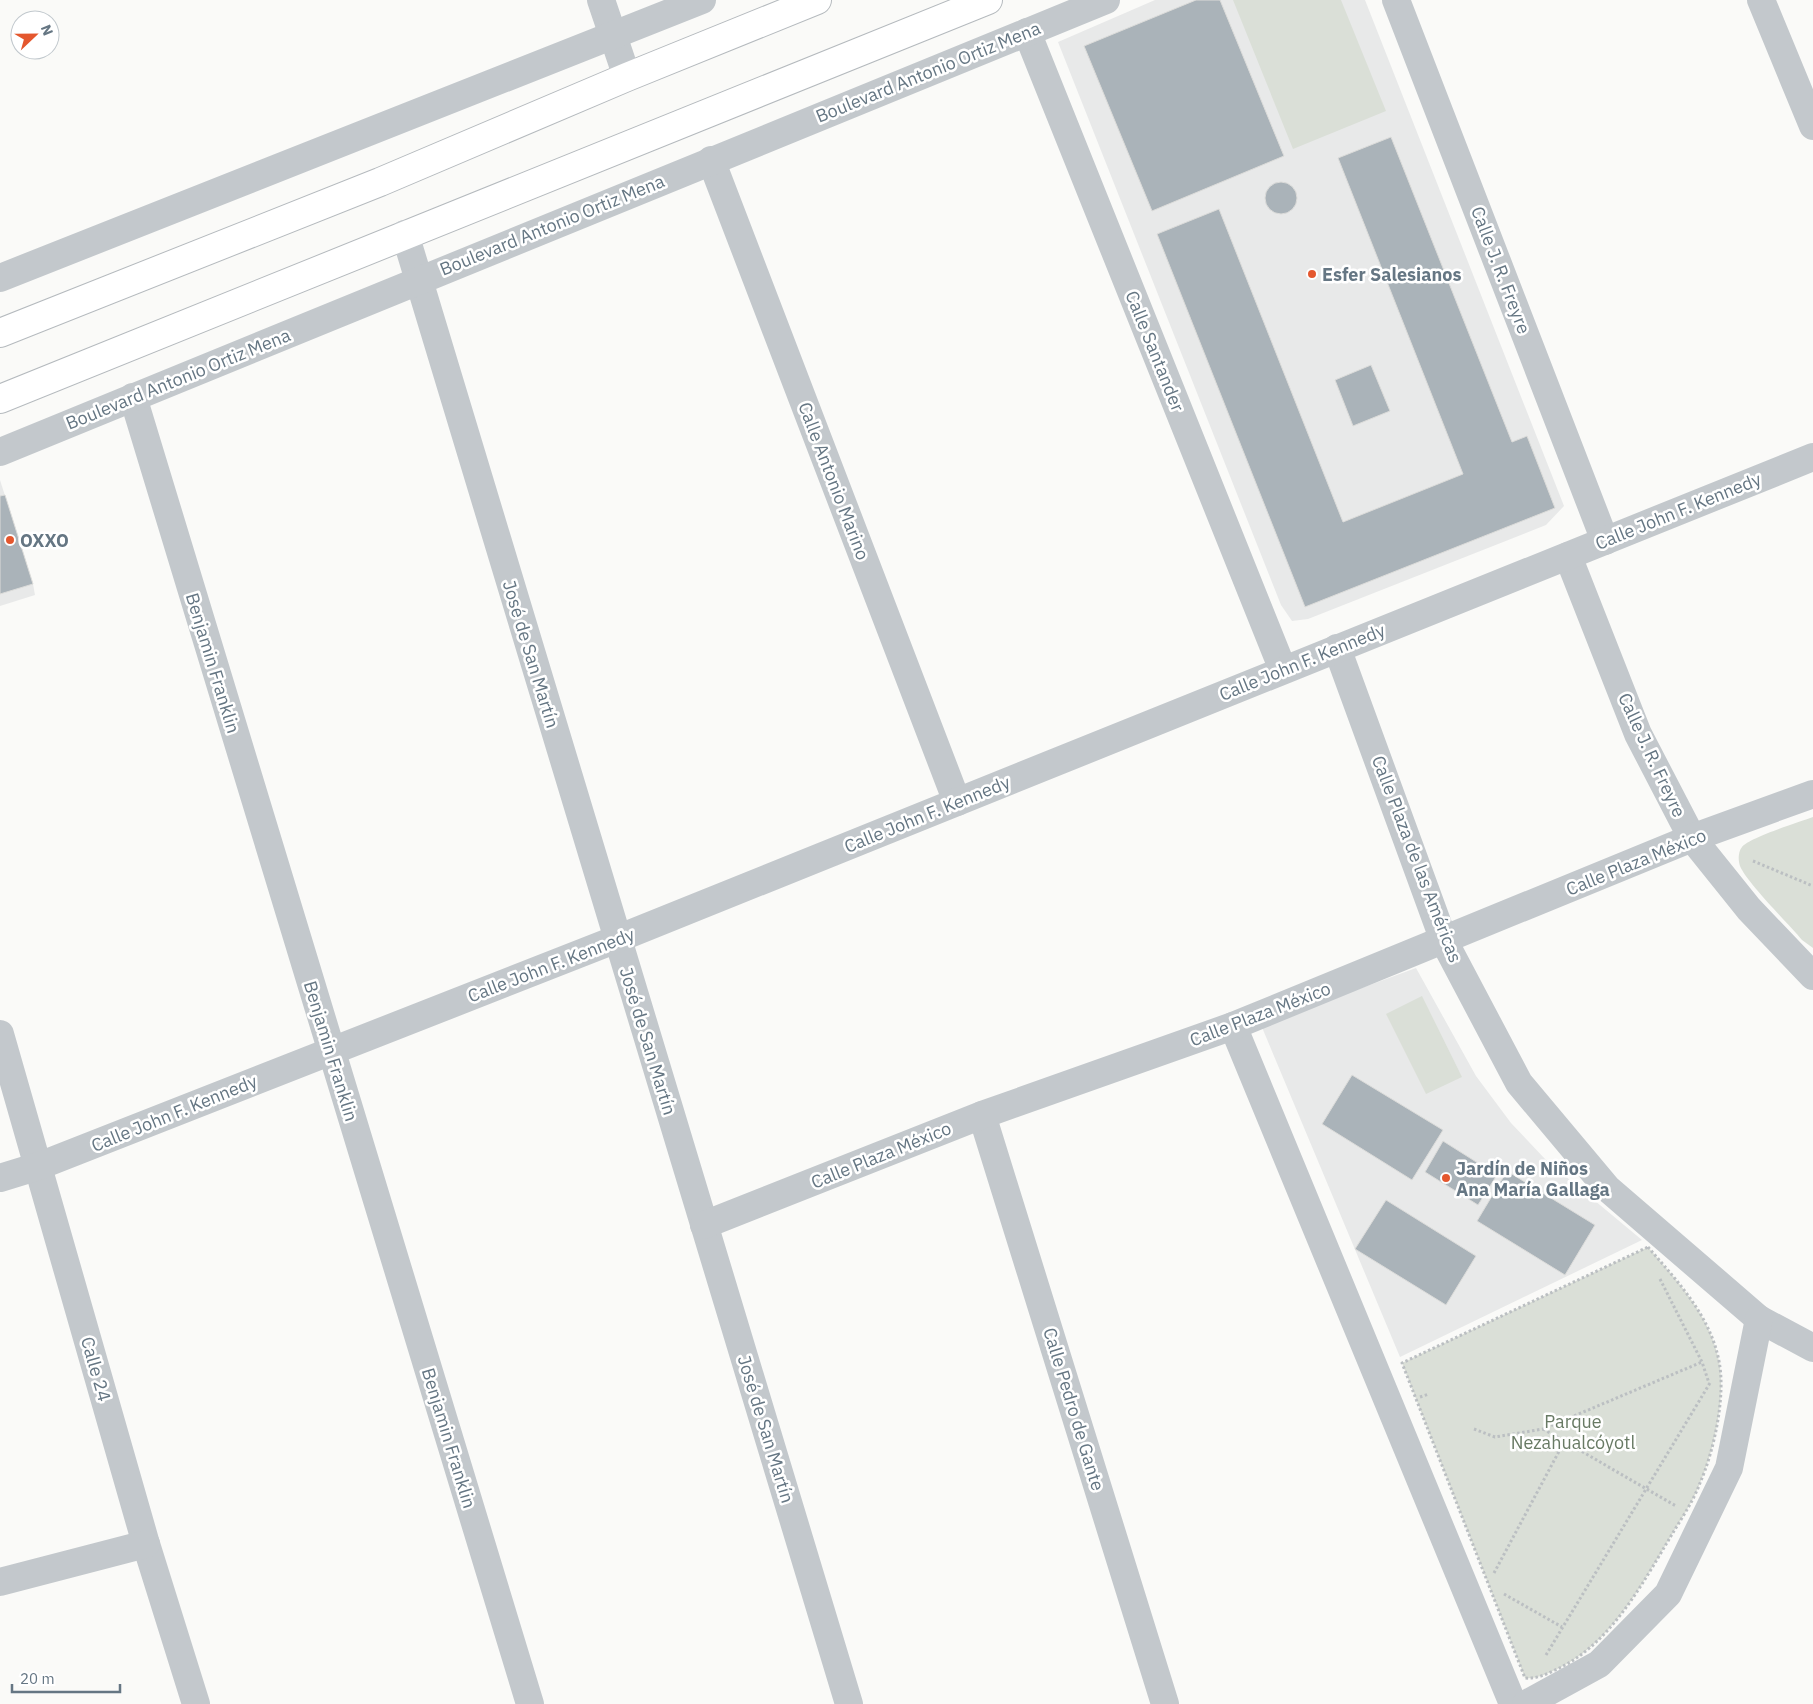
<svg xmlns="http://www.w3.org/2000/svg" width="1813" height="1704" font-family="'IBM Plex Sans',sans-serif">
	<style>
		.built { fill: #e8e9e9 }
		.green { fill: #dadfd7 }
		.building { fill: #aab3b9; stroke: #dcdcda }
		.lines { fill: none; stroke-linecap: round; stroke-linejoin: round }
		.major-casing { stroke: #b5babe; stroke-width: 30 }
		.path { stroke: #bbbfc2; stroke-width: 3; stroke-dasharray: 2.5 2.5; stroke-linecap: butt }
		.minor { stroke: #c3c8cc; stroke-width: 28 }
		.major { stroke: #fff; stroke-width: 28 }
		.poi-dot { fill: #e4572e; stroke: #fff; stroke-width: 2 }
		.labels { text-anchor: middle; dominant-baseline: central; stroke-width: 5; stroke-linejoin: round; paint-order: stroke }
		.street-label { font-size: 18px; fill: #657683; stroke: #fff }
		.poi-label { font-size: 18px; font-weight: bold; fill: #657683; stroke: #fff; text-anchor: start }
		.park-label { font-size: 18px; fill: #687a64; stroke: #fff }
	</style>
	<rect width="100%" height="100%" fill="#fafaf8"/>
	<g class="built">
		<path d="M1155,0h210l199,506 -18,19 -238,94 -16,2 -11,-16 -223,-563z"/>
		<path d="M0,480l33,104 2,11 -35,11z"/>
		<path d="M1416,968l60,108 35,47 35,37 96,80 -242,117 -139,-332z"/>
	</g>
	<g class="green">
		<path d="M1233,0h108l45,111 -93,38z"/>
		<path d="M1813,817v131l-11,-8c-14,-17 -55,-57 -62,-74 -2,-6 -2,-14 2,-19 7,-9 57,-25 71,-30z"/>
		<path d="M1422,996l40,81 -36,17 -40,-80z"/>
		<path d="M1648,1247c29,34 62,68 71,114 7,35 -5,90 -19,122 -7,19 -19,36 -29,53 -30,50 -62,111 -118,135 -9,4 -17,8 -28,7l-123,-315z"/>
	</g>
	<g class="building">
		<path d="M1196,0h24l64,156 -132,55 -68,-165z"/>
		<path d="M1391,137l121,305 15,-6 28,72 -250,99 -148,-373 62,-25 124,313 120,-48 -125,-316z"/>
		<circle cx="1281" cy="198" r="16"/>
		<path d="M1371,365l19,46 -37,15 -18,-46z"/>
		<path d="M5,495l28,89 -33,10v-98z"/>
		<path d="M1352,1075l91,55 -31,50 -90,-56z"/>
		<path d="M1443,1141l54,34 -19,30 -53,-33z"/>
		<path d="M1507,1171l88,54 -30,50 -88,-54z"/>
		<path d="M1386,1200l90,56 -30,49 -91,-56z"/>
	</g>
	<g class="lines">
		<defs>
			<g id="major">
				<path d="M0,333l380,-151 247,-105 190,-77"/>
				<path d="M0,399l988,-399"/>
			</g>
		</defs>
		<use href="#major" class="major-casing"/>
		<g class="path">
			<path d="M1753,861l60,25"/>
			<path d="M1648,1247c29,34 62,68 71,114 7,35 -5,90 -19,122 -7,19 -19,36 -29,53 -30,50 -62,111 -118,135 -9,4 -17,8 -28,7l-123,-315z"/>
			<path d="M1660,1279l42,83 7,21"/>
			<path d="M1420,1397l9,-3"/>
			<path d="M1474,1429l21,8 48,-8 159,-67"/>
			<path d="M1543,1429l133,77"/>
			<path d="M1494,1573l70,-131"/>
			<path d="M1504,1594l58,33"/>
			<path d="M1546,1655l164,-272"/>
		</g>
		<g class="minor">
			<path d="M601,0l26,77"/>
			<path d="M1396,0l209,541"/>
			<path d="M1761,0l52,126"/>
			<path d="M1027,32l256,638"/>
			<path d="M711,160l246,642"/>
			<path d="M405,234l444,1470"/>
			<path d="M0,278l702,-278"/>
			<path d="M133,397l397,1307"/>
			<path d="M0,452l1106,-452"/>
			<path d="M1568,556l70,178 54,104 57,71 64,67"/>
			<path d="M1337,648l107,293 75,142 88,105 152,131 54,29"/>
			<path d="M1233,1026l280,678"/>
			<path d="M0,1034l146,510 50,160"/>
			<path d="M982,1115l183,589"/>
			<path d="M0,1178l39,-12 578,-227 1196,-482"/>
			<path d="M704,1225l278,-110 251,-89 459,-188 121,-44"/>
			<path d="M0,1582l146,-38"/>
			<path d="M1526,1704l73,-40 69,-70 61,-126 30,-149"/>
		</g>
		<use href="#major" class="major"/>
	</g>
	<g class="poi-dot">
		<circle cx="1312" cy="274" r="5"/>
		<circle cx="10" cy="540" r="5"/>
		<circle cx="1446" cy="1178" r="5"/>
	</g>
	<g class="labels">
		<g class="street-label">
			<text transform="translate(928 72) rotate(-22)">Boulevard Antonio Ortiz Mena</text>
			<text transform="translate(552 225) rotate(-22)">Boulevard Antonio Ortiz Mena</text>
			<text transform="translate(1501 270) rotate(69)">Calle J. R. Freyre</text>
			<text transform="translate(1155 351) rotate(68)">Calle Santander</text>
			<text transform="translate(178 379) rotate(-22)">Boulevard Antonio Ortiz Mena</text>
			<text transform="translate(834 481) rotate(69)">Calle Antonio Marino</text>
			<text transform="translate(1678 511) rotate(-22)">Calle John F. Kennedy</text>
			<text transform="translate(531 654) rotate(73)">José de San Martín</text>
			<text transform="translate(1302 662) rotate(-22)">Calle John F. Kennedy</text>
			<text transform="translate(213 663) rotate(73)">Benjamin Franklin</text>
			<text transform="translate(1652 755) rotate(65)">Calle J. R. Freyre</text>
			<text transform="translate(927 814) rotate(-22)">Calle John F. Kennedy</text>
			<text transform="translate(1417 859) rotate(69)">Calle Plaza de las Américas</text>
			<text transform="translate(1636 862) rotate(-22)">Calle Plaza México</text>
			<text transform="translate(551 965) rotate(-21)">Calle John F. Kennedy</text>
			<text transform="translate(1260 1014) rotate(-21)">Calle Plaza México</text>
			<text transform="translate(648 1041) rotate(73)">José de San Martín</text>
			<text transform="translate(331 1051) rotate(73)">Benjamin Franklin</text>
			<text transform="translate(174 1113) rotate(-22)">Calle John F. Kennedy</text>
			<text transform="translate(881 1155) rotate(-22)">Calle Plaza México</text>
			<text transform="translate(96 1369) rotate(74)">Calle 24</text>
			<text transform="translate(1074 1409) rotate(73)">Calle Pedro de Gante</text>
			<text transform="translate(766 1429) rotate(73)">José de San Martín</text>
			<text transform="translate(449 1438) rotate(73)">Benjamin Franklin</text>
		</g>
		<g class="poi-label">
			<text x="1322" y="274">Esfer Salesianos</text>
			<text x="20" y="540">OXXO</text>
			<text x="1456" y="1168">Jardín de Niños<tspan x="1456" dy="21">Ana María Gallaga</tspan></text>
		</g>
		<g class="park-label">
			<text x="1573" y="1421">Parque<tspan x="1573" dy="21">Nezahualcóyotl</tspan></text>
		</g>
	</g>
	<g transform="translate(35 35) rotate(68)"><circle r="24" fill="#ffffff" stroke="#c1c8cd"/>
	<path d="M0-4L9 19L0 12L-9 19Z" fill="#e4572e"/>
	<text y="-8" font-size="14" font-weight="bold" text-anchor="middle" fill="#657683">N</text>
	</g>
	<path d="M12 1684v8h108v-8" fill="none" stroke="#657683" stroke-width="2.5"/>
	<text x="20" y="1684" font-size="15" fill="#657683" stroke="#ffffff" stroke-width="4" paint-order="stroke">20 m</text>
</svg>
